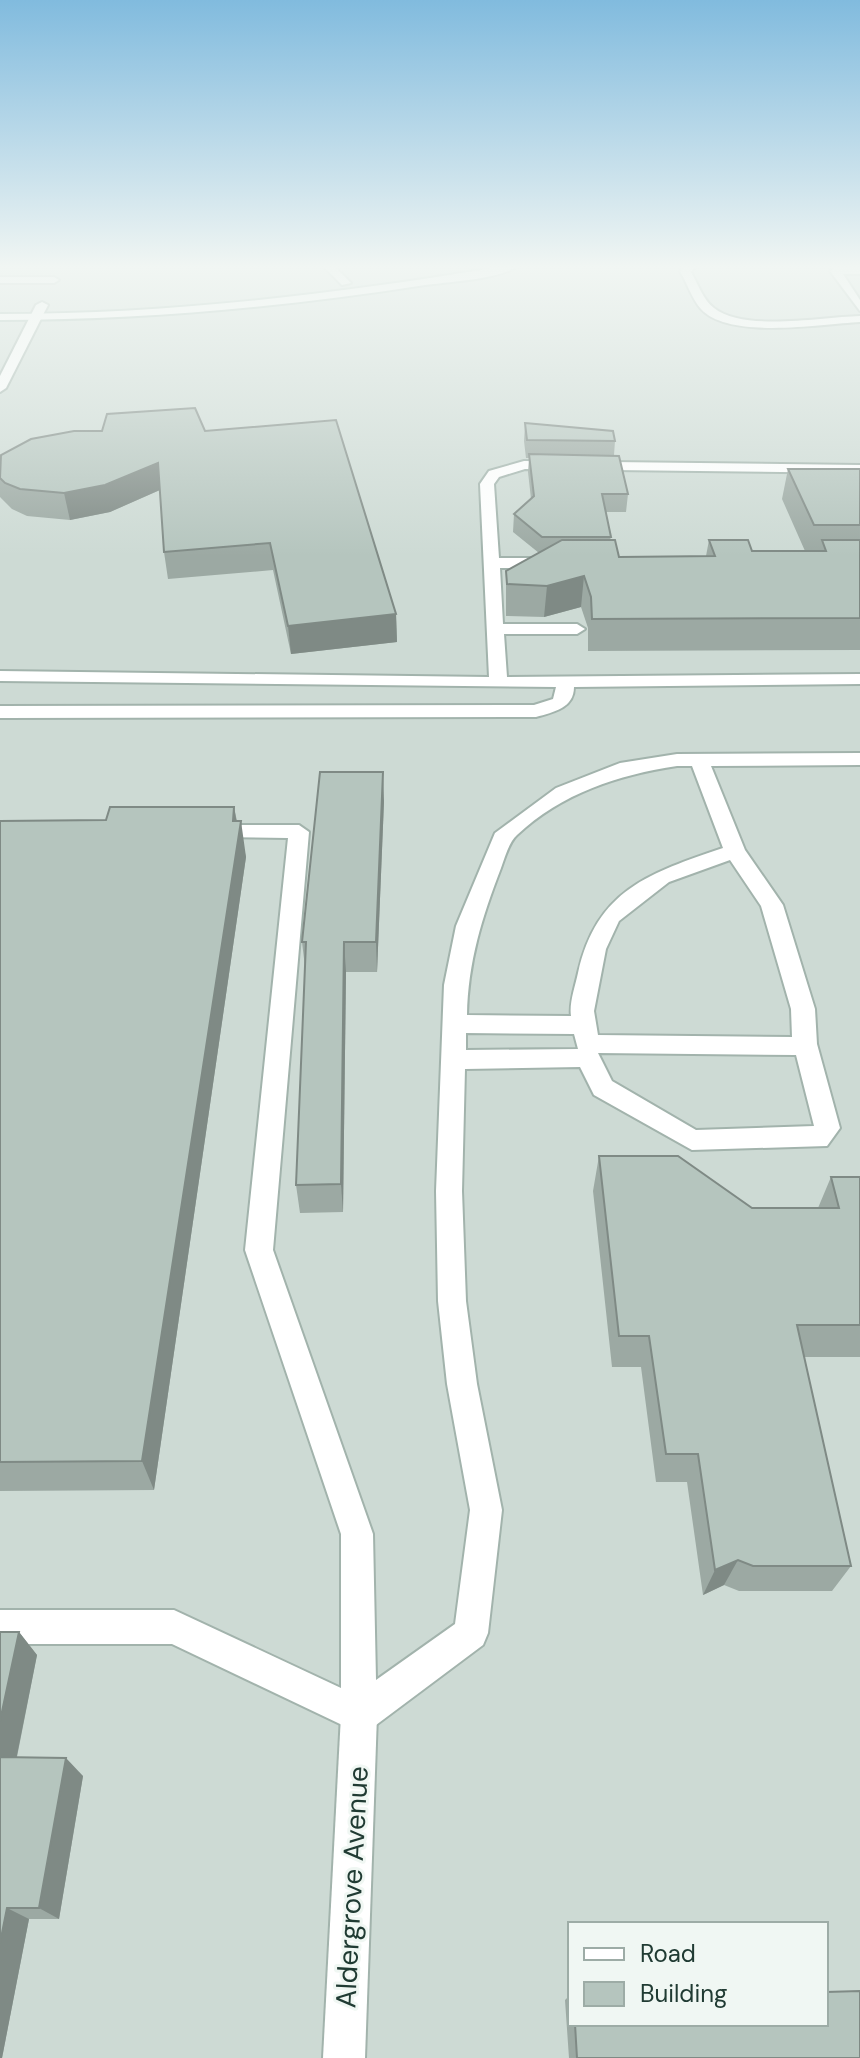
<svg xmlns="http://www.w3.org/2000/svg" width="860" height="2058" font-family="'DM Sans',sans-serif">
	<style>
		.built { fill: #cddad4; fill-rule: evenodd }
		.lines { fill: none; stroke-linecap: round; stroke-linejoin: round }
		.service-casing { stroke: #a2b3ac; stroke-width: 4 }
		.minor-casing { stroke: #a2b3ac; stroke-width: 4 }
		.secondary-casing { stroke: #9eb6ad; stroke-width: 4 }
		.service { fill: #fff; fill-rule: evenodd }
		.minor { fill: #fff; fill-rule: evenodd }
		.secondary { fill: #fff; fill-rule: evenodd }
		.wall { fill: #9ca9a3 }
		.shaded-wall { fill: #7f8a85 }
		.building { fill: #b5c5be; stroke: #7f8a85; stroke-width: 2 }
		.labels { text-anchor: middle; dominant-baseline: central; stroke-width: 6; stroke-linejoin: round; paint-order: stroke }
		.near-street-label { font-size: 28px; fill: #203b33; stroke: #f0f7f3 }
	</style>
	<rect width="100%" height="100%" fill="#dfebe5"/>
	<path class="built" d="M0,268h860v1790h-860zM570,1924h256v100h-256z"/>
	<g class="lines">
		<defs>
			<g id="service">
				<path d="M325,268h11l15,15 -9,2z"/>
				<path d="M683,268h11l-3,4c7,12 12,28 23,36 30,24 108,9 146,8v6c-38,2 -131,18 -159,-13 -9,-10 -14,-26 -21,-38z"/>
				<path d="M835,268h25v6h-17l17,26v11l-30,-40z"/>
				<path d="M0,277h54l5,3 -5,3h-54z"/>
				<path d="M524,461l336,4v8l-335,-4 -26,8 -5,7 5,74h55l8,5 -8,5h-54l3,56h74l8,5 -8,5h-73l3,43 353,-3v10l-286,3c0,21 -20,25 -38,30l-536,1v-12l534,-1 19,-6 3,-12 -556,-6v-10l489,6 -9,-193 9,-13z"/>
				<path d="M860,753v12l-149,1 34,84 38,55 32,104 2,35 23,84 -13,18 -135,4 -98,-55 -14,-28 -115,2 -3,122 4,110 11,83 25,126 -14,123 -5,12 -111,83 -13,5 -187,-89h-172v-34h174l167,78v-154l-96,-284 43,-412 -77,-1 -7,-2 -3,-5 3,-5h95l10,7 -36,418 100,284 3,146 79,-56 15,-114 -23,-126 -9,-83 -2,-110 8,-206 12,-59 39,-93 61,-45 64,-25 57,-9zM677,766h15l31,82c-73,25 -126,41 -145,125 -3,14 -9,30 -7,43l-104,-1c1,-53 15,-98 34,-147 4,-11 8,-26 16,-33 45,-42 101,-60 160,-69zM730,860l31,46 30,103 1,28 -194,-2 -4,-24 12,-62 13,-28 50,-39zM466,1033l108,1 4,15 -112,1zM598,1053l198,2 18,71 -118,4 -84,-49z"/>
			</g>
			<g id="minor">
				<path d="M42,302l6,3 -42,83 -6,4v-16l36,-71z"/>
				<path d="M359,1697l13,5 5,13 -12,343h-42l18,-343 5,-13z"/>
			</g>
			<path id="secondary" d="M493,268h21c-17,11 -66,14 -89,17 -141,22 -282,35 -425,35v-6c166,0 329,-19 493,-46z"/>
		</defs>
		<use href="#service" class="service-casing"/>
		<use href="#minor" class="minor-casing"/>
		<use href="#secondary" class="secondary-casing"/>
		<use href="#service" class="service"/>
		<use href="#minor" class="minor"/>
		<use href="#secondary" class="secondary"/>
	</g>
	<g class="wall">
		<path d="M525,423l90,18 -1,14 14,39 -2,18h-20l5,25 -1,3 9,17 87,-1 3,-16 43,11h53l-23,-52 6,-30h72v181l-272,1v-23l-7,-21 -37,10 -38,-1v-45l33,-18 -26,-21 1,-18 17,-15 -3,-27 1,-14h-3l-2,-17z"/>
		<path d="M205,431l191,183 1,28 -106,12 -18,-84 -105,9 -4,-27 -4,-62 -50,22 -40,8 -43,-4 -15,-7 -12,-12v-40z"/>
		<path d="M384,801l-7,171h-31l-3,240 -43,1 -4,-28 9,-218 -3,-25z"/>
		<path d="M234,807l3,14 9,36 -92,633 -154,1v-670l106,-1z"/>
		<path d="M599,1156l153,52h66l13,-31h29v180h-56l47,209 -19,25h-93l-15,-6 -21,10 -16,-113h-31l-15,-115h-29l-19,-176z"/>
		<path d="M19,1632l18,23 -20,102 66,19 -24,143h-30l-27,139h-2z"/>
		<path d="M570,1995v29h256l34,34h-291l-4,-58z"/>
	</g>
	<g class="shaded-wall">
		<path d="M158,463l4,26 -52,23 -40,8 -6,-27z"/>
		<path d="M584,576l-3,31 -37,10 3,-31z"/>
		<path d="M396,614l1,28 -106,12 -3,-28z"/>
		<path d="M383,772l1,29 -7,171 -1,-30z"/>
		<path d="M234,807l5,28 2,-14 5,36 -92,633 -12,-29z"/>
		<path d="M344,942l2,30 -3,240 -2,-28z"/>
		<path d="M738,1560l-14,25 -21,10 12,-25z"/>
		<path d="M19,1632l18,23 -24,120 -13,-11v-43z"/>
		<path d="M66,1758l17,18 -24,143 -20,-11z"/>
		<path d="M7,1908l22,11 -27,139h-2v-115z"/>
	</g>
	<g class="building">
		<path d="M195,408l10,23 131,-11 60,194 -108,12 -18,-83 -106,9 -6,-89 -53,22 -41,8 -44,-4 -15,-6 -5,-5 1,-23 30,-16 43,-8h28l5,-17z"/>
		<path d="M525,423l88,8 2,10 -88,-1z"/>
		<path d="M529,454l90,2 9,38h-26l9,43h-69l-28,-23 20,-18z"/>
		<path d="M788,469h72v56h-46z"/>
		<path d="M562,540h53l4,17 96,-1 -6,-16h39l4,11h74l-4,-11h38v78l-268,1 -1,-22 -7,-21 -37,10 -40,-2 -1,-13z"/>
		<path d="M320,772h63l-7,170h-32l-3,242 -45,1 10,-243h-4z"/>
		<path d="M110,807h124l-1,14h8l-99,640 -142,1v-641l106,-1z"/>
		<path d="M599,1156h79l74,52h87l-8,-31h29v148h-63l54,241h-98l-15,-6 -23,10 -17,-116h-32l-17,-118h-30z"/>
		<path d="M0,1632h19l-19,89z"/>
		<path d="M0,1757l66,1 -27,150h-32l-7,35z"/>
		<path d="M860,1991v67h-283l-2,-34h251v-32z"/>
	</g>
	<linearGradient id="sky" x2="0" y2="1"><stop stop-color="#81bbde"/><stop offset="0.48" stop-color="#f1f6f3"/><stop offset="1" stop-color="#f1f6f3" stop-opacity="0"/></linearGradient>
	<rect width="860" height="556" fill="url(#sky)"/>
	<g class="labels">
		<g class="near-street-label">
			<text transform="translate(352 1887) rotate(-87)">Aldergrove Avenue</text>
		</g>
	</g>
	<rect x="568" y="1922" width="260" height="104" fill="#f0f7f3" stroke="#9daca6" stroke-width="2"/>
	<rect x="584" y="1948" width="40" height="12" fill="#ffffff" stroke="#9daca6" stroke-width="2"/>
	<text x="640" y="1962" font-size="24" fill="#203b33">Road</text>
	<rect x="584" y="1982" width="40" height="24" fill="#b5c5be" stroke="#9daca6" stroke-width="2"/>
	<text x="640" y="2002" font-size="24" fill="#203b33">Building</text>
</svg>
